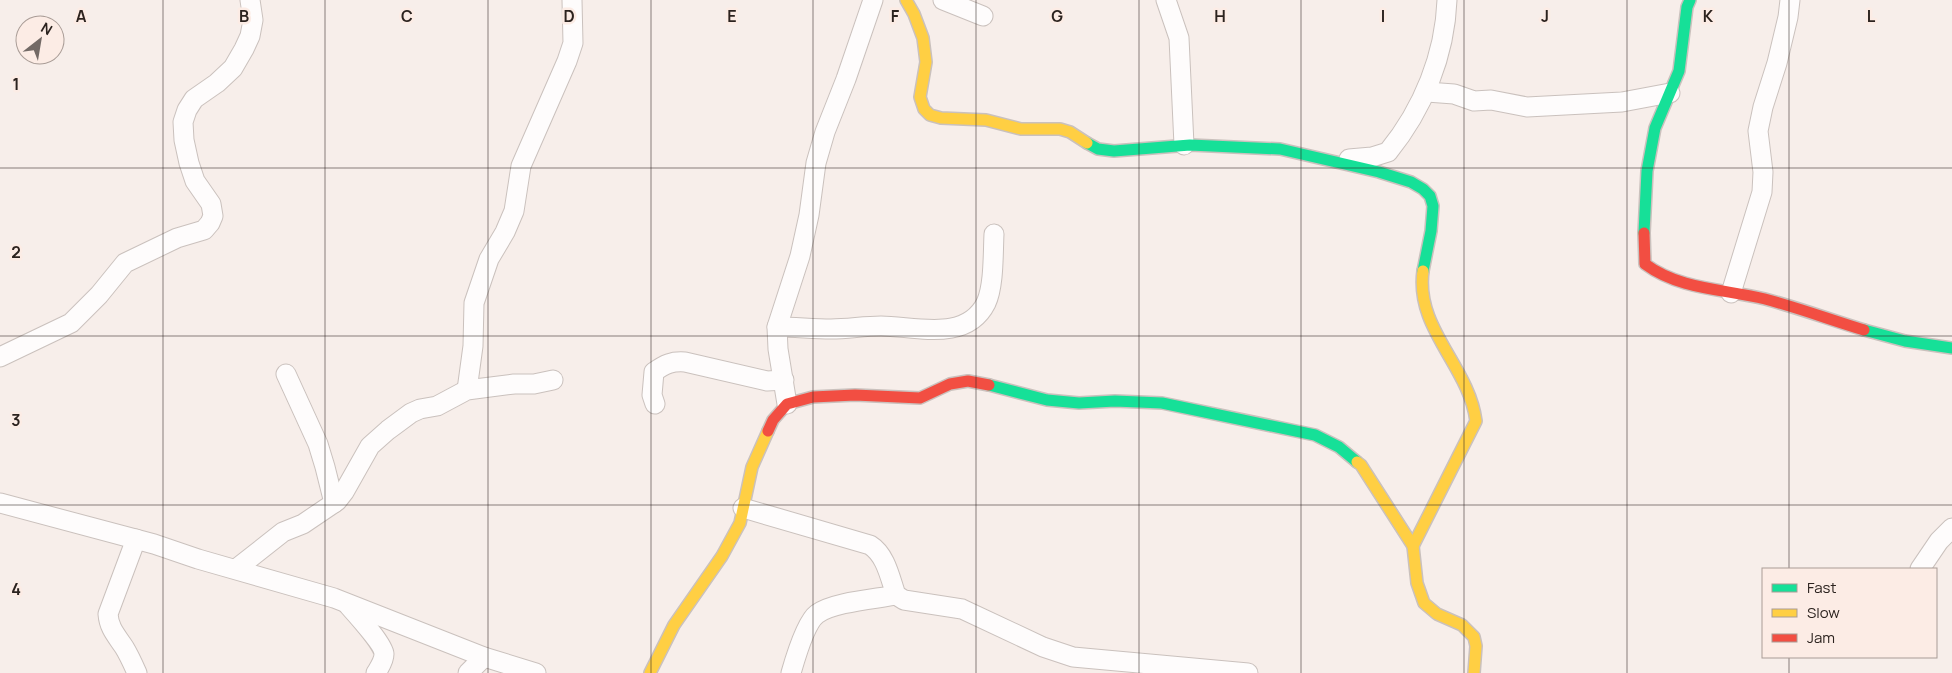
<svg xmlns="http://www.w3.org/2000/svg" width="1952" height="673" font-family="Manrope,sans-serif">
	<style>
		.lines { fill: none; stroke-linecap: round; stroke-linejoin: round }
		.street-casing { stroke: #cac1bd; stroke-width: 21 }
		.fast-casing { stroke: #cac1bd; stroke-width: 14 }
		.slow-casing { stroke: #cac1bd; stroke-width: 14 }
		.jam-casing { stroke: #cac1bd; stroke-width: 14 }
		.street { stroke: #fefcfc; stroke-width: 19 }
		.fast { stroke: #16e098; stroke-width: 11 }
		.slow { stroke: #ffcf43; stroke-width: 11 }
		.jam { stroke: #f24e42; stroke-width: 11 }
		.grid { fill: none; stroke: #2c231f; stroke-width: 1; stroke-opacity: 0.55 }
		.grid-label { font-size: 16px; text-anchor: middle; font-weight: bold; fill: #2c231f; stroke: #fcece5; stroke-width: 5; stroke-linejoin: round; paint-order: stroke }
	</style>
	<rect width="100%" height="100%" fill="#f7eeea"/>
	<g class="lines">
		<defs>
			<g id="street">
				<path d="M943,0l40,16"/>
				<path d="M1166,0l13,38 5,107"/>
				<path d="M1427,92l27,2 20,7 17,-1 36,7 95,-5 48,-9"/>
				<path d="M1349,159l23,-2 16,-5c35,-43 57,-97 59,-152"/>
				<path d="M1731,293l31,-101 1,-20 -5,-41 5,-24 14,-44 11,-46 2,-17"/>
				<path d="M777,327c18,0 36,2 54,2 17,0 33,-3 50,-3 33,0 85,17 105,-23 8,-17 7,-49 8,-69"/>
				<path d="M0,357l71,-34 28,-28 26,-32 52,-25 27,-8 6,-7 3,-7 -2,-12 -16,-23 -6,-18 -5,-23 -1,-18 4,-12 7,-11 23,-16 16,-15 11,-19 6,-13 3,-16 -3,-20"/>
				<path d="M286,374l32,70 7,23 9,36"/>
				<path d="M467,390l6,-44 1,-43 15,-44 16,-27 9,-21 7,-45 46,-105 6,-18 -1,-43"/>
				<path d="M655,404l-3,-9 2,-23c11,-8 18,-11 31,-10l82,19 17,-1"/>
				<path d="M787,404l-9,-55 -1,-22 23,-71 9,-41 7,-52 9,-31 21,-53 27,-79"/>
				<path d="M0,503l154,41 44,15 136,39 150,59 52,16"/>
				<path d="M743,508l127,37c16,10 20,33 26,50l8,5 58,9 81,38 30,10 175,16"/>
				<path d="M136,539l-28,75c1,14 8,21 16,33 5,8 9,17 13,26"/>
				<path d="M236,569l47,-37 20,-8 34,-23 7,-9 26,-46 18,-16 23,-17 9,-4 17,-3 30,-16 47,-6h20l19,-4"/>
				<path d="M1920,569l19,-28 13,-13"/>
				<path d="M348,605c8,9 36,40 36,49 0,7 -5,14 -8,19"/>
				<path d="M468,673l16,-16"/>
				<path d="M791,673c4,-14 15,-51 26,-59 16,-12 59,-15 79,-19"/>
			</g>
			<g id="fast">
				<path d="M1087,143l11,6 16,2 76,-6 90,4 99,23 32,10 12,7 7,7 3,10 -2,25 -8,40"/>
				<path d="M1644,233l3,-62 8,-43 24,-57 8,-64 3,-7"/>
				<path d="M1864,330l41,11 47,7"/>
				<path d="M989,385l58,15 32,3 36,-2 47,2 153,32 24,12 18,15"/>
			</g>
			<g id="slow">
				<path d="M906,0l8,14 9,24 3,24 -6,35 4,12 6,6 11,3 45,2 35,9h39l10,3 17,11"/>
				<path d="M1357,462l4,3 52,81 4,37 7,20 13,11 25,11 12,12 2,9 -2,27"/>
				<path d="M1413,546l63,-125c-7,-55 -61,-92 -53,-150"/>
				<path d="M650,673l24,-48 48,-69 18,-33 12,-56 16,-36"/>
			</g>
			<g id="jam">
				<path d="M1644,233l1,31c35,26 80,25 120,35 34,9 66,21 99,31"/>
				<path d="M768,431l5,-11 14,-16 26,-7 42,-2 65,3 30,-14 18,-3 21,4"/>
			</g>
		</defs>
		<use href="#street" class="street-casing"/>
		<use href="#fast" class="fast-casing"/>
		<use href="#slow" class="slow-casing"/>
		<use href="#jam" class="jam-casing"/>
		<use href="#street" class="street"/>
		<use href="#fast" class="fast"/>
		<use href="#slow" class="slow"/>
		<use href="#jam" class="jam"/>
	</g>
	<path class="grid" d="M163,0v673M325,0v673M488,0v673M651,0v673M813,0v673M976,0v673M1139,0v673M1301,0v673M1464,0v673M1627,0v673M1789,0v569M0,168h1952M0,336h1952M0,505h1952M1789,657v16"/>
	<g class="grid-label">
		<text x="81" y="22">A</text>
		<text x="244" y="22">B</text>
		<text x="407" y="22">C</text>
		<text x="569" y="22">D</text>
		<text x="732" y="22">E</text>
		<text x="895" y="22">F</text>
		<text x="1057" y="22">G</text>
		<text x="1220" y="22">H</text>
		<text x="1383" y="22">I</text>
		<text x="1545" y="22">J</text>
		<text x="1708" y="22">K</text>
		<text x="1871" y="22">L</text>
		<text x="16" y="90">1</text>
		<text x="16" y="258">2</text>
		<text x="16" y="426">3</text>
		<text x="16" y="595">4</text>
	</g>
	<rect x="1762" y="568" width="175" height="90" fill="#fcece5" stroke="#a99c96"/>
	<rect x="1772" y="584" width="25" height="8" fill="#16e098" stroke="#a99c96"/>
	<text x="1807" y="593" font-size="15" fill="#2c231f">Fast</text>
	<rect x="1772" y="609" width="25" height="8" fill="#ffcf43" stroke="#a99c96"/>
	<text x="1807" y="618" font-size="15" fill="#2c231f">Slow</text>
	<rect x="1772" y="634" width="25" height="8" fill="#f24e42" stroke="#a99c96"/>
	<text x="1807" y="643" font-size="15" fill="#2c231f">Jam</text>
	<g transform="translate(40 40) rotate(31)"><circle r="24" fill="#fcece5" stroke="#a99c96"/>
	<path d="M0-4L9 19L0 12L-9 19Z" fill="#736a66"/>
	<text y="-8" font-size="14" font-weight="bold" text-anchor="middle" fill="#2c231f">N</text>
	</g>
</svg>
